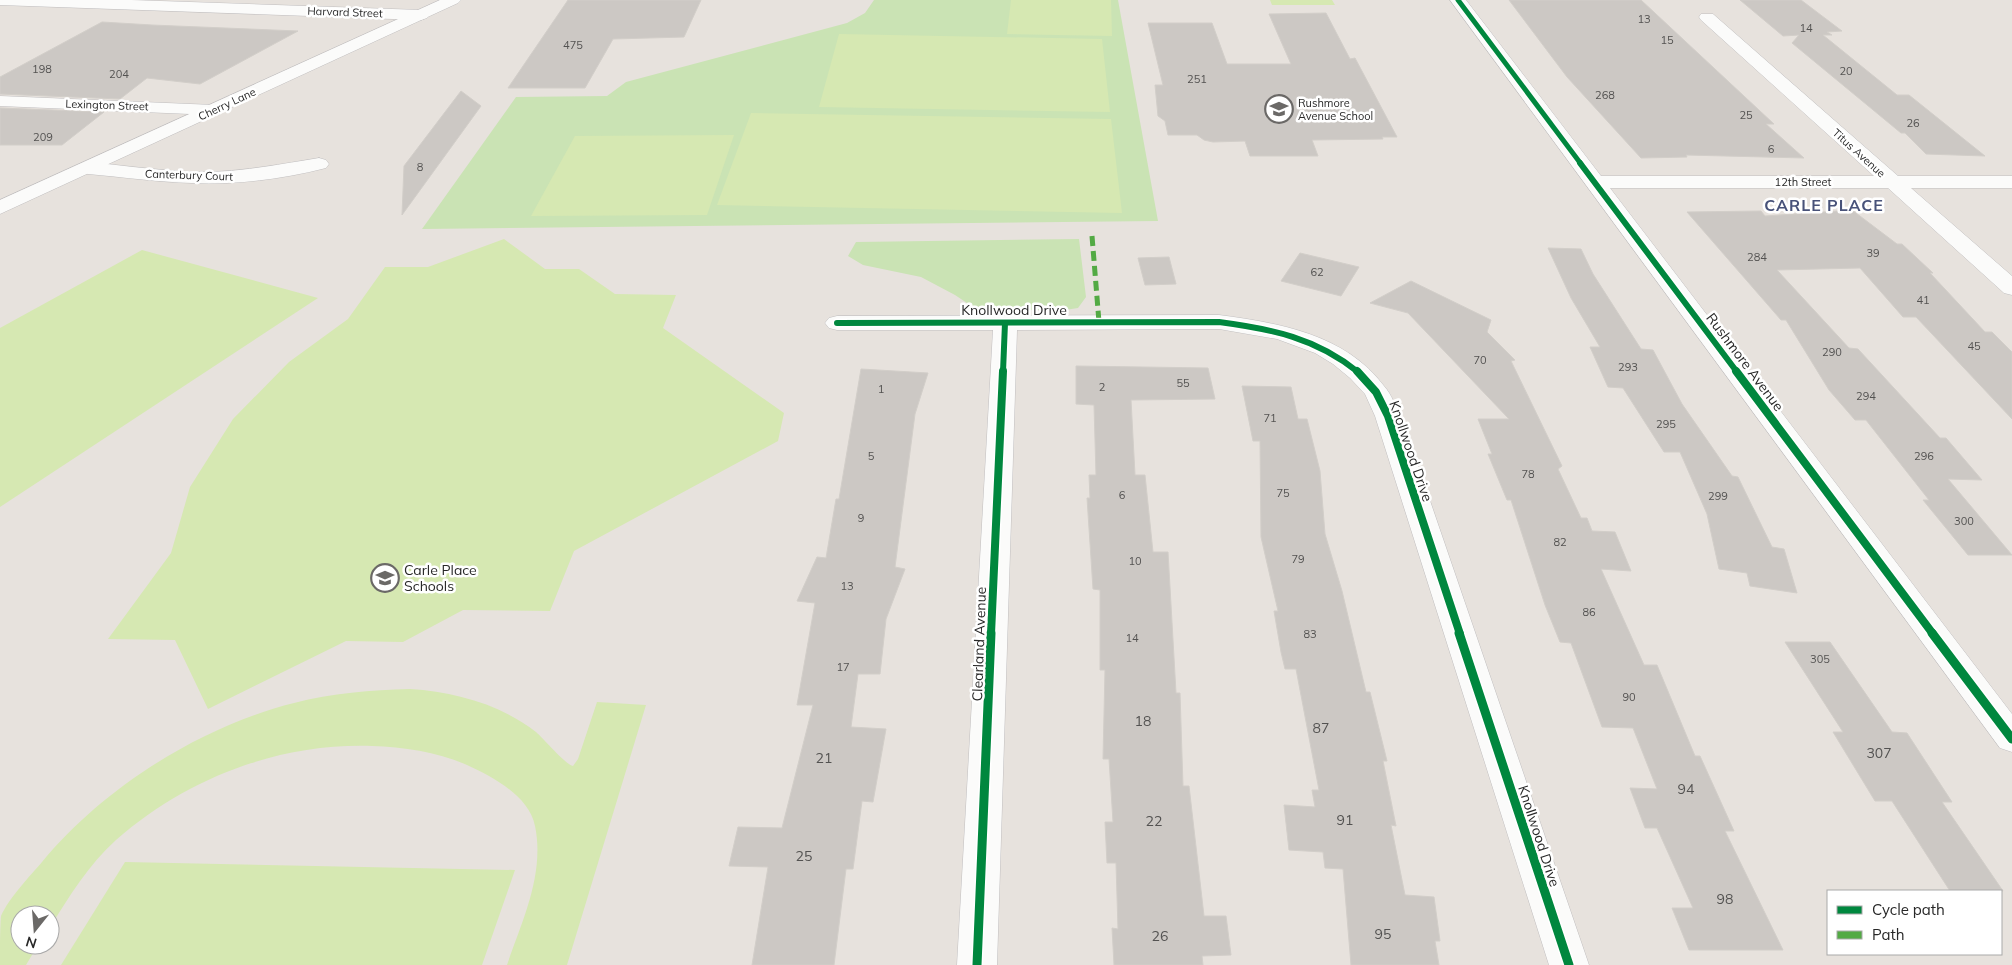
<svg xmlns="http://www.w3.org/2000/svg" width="2012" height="965" font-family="Mulish,sans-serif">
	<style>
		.green { fill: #cae3b4 }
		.pitch { fill: #d6e8b2 }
		.building { fill: #ccc8c4; stroke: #d2cec9 }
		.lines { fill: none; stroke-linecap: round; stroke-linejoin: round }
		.minor-casing { stroke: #c0bebf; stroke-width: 1 }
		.tertiary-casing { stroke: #c0bebf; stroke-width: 1 }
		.minor { fill: #fbfbfa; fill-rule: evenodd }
		.tertiary { fill: #fbfbfa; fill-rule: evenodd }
		.quiet { stroke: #53aa44; stroke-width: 5; stroke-dasharray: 10 5; stroke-linecap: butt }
		.cycleway-far3-casing { stroke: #fff; stroke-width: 7 }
		.cycleway-far2-casing { stroke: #fff; stroke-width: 9 }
		.cycleway-far1-casing { stroke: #fff; stroke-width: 11 }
		.cycleway-casing { stroke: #fff; stroke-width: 12 }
		.cycleway-far3 { stroke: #00873e; stroke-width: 5 }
		.cycleway-far2 { stroke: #00873e; stroke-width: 6 }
		.cycleway-far1 { stroke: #00873e; stroke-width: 8 }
		.cycleway { stroke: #00873e; stroke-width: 9 }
		.labels { text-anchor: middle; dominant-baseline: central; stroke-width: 5; stroke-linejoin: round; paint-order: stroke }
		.far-street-label { font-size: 11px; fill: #282828; stroke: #fff }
		.number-label { font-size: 11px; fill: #535251 }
		.far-poi-label { font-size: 11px; fill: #282828; stroke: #fff; text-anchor: start }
		.street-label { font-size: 14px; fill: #282828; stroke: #fff }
		.poi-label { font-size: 14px; fill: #282828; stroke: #fff; text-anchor: start }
		.near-number-label { font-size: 14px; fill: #535251 }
		.far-district-label { font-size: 16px; font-weight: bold; letter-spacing: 1px; fill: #485279; stroke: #fff }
	</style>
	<rect width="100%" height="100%" fill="#e7e2dd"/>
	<g class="green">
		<path d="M874,0h244l40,221 -736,8 94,-132 91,-1 19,-14 221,-59 18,-10z"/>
		<path d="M1079,239l7,58 -8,11 -13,2h-74l-21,-5 -15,-10 -34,-18 -58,-12 -15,-9 8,-14z"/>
	</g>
	<g class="pitch">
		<path d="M1011,0h100l1,36 -105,-2z"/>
		<path d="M1270,0h62l3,5h-63z"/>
		<path d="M839,34l263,5 8,73 -291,-5z"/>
		<path d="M751,113l360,6 11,94 -405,-8z"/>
		<path d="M734,135l-27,80 -176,1 44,-80z"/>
		<path d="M504,239l41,30h34l36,25 61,1 -13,33 121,85 -6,28 -204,110 -24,60 -87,-1 -60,32 -57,-1 -138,68 -33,-69 -67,-1 63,-86 19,-66 43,-68 56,-57 59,-43 37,-52h43z"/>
		<path d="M142,250l176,48 -318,209v-179z"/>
		<path d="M410,689c45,3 90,15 126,43 9,8 29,32 37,34l5,-7 19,-57 49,3 -79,260h-60c15,-44 38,-91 28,-139 -6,-30 -42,-49 -68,-61 -29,-13 -63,-18 -95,-19 -94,-3 -185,32 -256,94 -27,24 -47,57 -66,87v-12h-30v30h18l-12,20h-26c0,-12 0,-39 1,-49 8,-18 28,-39 41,-54 61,-74 159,-136 252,-159 38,-10 77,-13 116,-14z"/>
		<path d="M125,862l390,8 -33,95h-421z"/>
	</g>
	<g class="building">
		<path d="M568,0h133l-17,37 -71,2 -28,49h-77z"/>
		<path d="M1509,0h132l133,124h-8l38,34 -118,-3 1,2 -46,1 -74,-81z"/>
		<path d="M1740,0h61l41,31 -15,1 5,3h-9l74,60h12l76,61 -59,-2 -21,-21h-4l-109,-90 7,-8 -16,1z"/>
		<path d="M1326,13l24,46 5,-1 42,79h-15l1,2 -71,1 6,16h-68l-5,-15 -32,1 -9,-2 -7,-5h-29l-3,-14 -7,-5 -3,-31h8l-15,-62h64l15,41h64l-22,-50z"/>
		<path d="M102,22l50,3 146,6 -98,53 -53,-6 -27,21 -120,-5v-17z"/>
		<path d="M461,91l20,15 -79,109 2,-49z"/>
		<path d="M0,108l104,4 -42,33h-62z"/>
		<path d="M1852,210l45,34h5l31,29h-3l55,59h7l20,20v67l-96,-102h-13l-43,-49 -83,2 72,78 9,1 82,89h6l36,42 -34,-1 64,76h-44l-45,-55h6l-63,-80h-11l-26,-30 -43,-70h-5l-94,-108 74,-1 4,5z"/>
		<path d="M1548,248l33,1 12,25 48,75 12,1 29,54 50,72 6,1 34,70 12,2 13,44 -47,-7 -3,-13 -28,-4 -12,-55 -27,-62h-16l-41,-64 -15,-1 -18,-40h10l-29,-49z"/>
		<path d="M1300,253l59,14 -18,29 -60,-15z"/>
		<path d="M1169,257l7,27 -31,1 -7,-27z"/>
		<path d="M1411,281l80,39 -4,12 28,28 -4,1 51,105 -4,3 23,49h6l5,13 23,1 16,39 -30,-2 43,96h13l38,91h5l34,75h-9l58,119h-94l-17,-42h21l-36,-80h-12l-15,-40 27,1 -24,-61 -31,-1 -31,-84 -11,-1 -15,-37 -34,-105h-4l-19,-46h4l-14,-35h31l-101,-106 -38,-10z"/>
		<path d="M1076,366l132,2 7,31 -84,1 4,75h10l8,77h15l8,141h4l3,93h6l15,130h22l5,39 -29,1 1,9h-89l-2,-37 6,1 -2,-66h-9l-2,-41h8l-4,-63h-6l2,-89h-5v-80l-7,-1 -6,-91h3l-1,-23h7l-2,-70 -18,-1z"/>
		<path d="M861,369l67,4 -13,41 -20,153 10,2 -19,50 -6,55h-22l-7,53 35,2 -13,73 -11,-1 -9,68h-7l-12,96h-82l16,-98 -39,-1 9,-39 44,1 31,-123h-16l18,-102 -18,-2 20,-44 9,1 10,-59h3z"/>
		<path d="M1242,386l49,1 7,32h9l13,52 5,63 17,57 24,101h4l17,69h-4l13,65 -5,-1 14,70 29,2 6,44h-5l4,24h-88l-8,-96 -18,-1 -2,-16 -34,-2 -5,-45 31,2 -3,-17h7l-23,-121h-11l-4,-17 -7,-41h4l-17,-74 -1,-96h-7z"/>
		<path d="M1785,642h45l62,90 15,1 45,69h-10l61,89h-53l-58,-90h-17l-42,-69h10z"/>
	</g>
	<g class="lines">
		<defs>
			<g id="minor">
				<path d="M0,0h131l290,10 6,2 2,3 -2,3 -6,2 -421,-15z"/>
				<path d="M1450,0h16l135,176h273l-173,-156 -2,-3 2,-3h12l185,162h114v12h-101l101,88v19l-8,-2 -116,-105h-278l402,526v38l-12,-4z"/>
				<path d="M0,96l214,9 6,1 3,4 -3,4 -6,1 -214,-9z"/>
				<path d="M319,158l7,2 3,4 -3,4c-43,11 -90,17 -134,15 -35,-1 -69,-6 -104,-9l-7,-2 -3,-4 3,-4 7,-2c40,4 80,10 120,10 37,-1 74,-8 111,-14z"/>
				<path d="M1219,315c60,8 126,19 165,71 8,9 11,20 17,30l188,549h-40l-174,-549 -10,-22 -15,-16 -17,-14 -18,-11 -38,-14 -58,-10 -202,1 -20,635h-40l36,-635h-156l-8,-2 -4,-5 4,-5 8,-2z"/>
			</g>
			<path id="tertiary" d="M440,0h21l-3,3 -458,211v-14z"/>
		</defs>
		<use href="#minor" class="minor-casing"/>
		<use href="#tertiary" class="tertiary-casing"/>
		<use href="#minor" class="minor"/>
		<use href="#tertiary" class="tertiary"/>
		<path class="quiet" d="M1092,236l7,86"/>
		<defs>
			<path id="cycleway-far3" d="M1458,0l123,164"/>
			<g id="cycleway-far2">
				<path d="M1580,163l157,209"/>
				<path d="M837,323l382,-1c53,7 97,16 139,50"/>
				<path d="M1003,372l2,-49"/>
			</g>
			<g id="cycleway-far1">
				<path d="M1357,371l19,21 12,24 72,218"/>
				<path d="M1736,371l197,263"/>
				<path d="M991,634l12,-263"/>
			</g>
			<g id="cycleway">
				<path d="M1459,633l110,332"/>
				<path d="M1932,633l80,106"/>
				<path d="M977,965l14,-332"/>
			</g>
		</defs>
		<use href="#cycleway-far3" class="cycleway-far3-casing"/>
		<use href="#cycleway-far2" class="cycleway-far2-casing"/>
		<use href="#cycleway-far1" class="cycleway-far1-casing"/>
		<use href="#cycleway" class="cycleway-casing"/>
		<use href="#cycleway-far3" class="cycleway-far3"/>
		<use href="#cycleway-far2" class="cycleway-far2"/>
		<use href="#cycleway-far1" class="cycleway-far1"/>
		<use href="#cycleway" class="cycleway"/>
	</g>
	<defs>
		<symbol id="school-ring" viewBox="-11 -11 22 22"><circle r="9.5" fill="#fff" stroke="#6b6967" stroke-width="1.5"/><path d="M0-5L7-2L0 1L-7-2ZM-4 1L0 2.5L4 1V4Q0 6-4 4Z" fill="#6b6967"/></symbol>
	</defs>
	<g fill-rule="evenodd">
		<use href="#school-ring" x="1263" y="93" width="32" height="32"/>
		<use href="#school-ring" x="369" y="562" width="32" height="32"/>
	</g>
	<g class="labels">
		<g class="far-street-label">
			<text transform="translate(345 12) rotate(2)">Harvard Street</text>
			<text transform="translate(227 104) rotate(-25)">Cherry Lane</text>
			<text transform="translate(107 105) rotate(2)">Lexington Street</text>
			<text transform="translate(1859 153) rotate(42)">Titus Avenue</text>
			<text transform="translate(189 175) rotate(2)">Canterbury Court</text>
			<text x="1803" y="182">12th Street</text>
		</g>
		<g class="number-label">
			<text x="1644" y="19">13</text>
			<text x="1806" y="28">14</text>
			<text x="1667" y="40">15</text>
			<text x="573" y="45">475</text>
			<text x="42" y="69">198</text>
			<text x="1846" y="71">20</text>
			<text x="119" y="74">204</text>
			<text x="1197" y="79">251</text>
			<text x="1605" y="95">268</text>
			<text x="1746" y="115">25</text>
			<text x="1913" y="123">26</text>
			<text x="43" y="137">209</text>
			<text x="1771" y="149">6</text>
			<text x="420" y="167">8</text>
			<text x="1873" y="253">39</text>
			<text x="1757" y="257">284</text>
			<text x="1317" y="272">62</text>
			<text x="1923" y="300">41</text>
			<text x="1974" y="346">45</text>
			<text x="1832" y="352">290</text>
			<text x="1480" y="360">70</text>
			<text x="1628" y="367">293</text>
			<text x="1183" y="383">55</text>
			<text x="1102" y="387">2</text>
			<text x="881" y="389">1</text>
			<text x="1866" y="396">294</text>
			<text x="1270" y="418">71</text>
			<text x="1666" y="424">295</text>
			<text x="871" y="456">5</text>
			<text x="1924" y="456">296</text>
			<text x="1528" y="474">78</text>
			<text x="1283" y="493">75</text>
			<text x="1122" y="495">6</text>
			<text x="1718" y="496">299</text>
			<text x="861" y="518">9</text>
			<text x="1964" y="521">300</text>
			<text x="1560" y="542">82</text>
			<text x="1298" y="559">79</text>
			<text x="1135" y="561">10</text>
			<text x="847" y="586">13</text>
			<text x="1589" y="612">86</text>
			<text x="1310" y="634">83</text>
			<text x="1132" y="638">14</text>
			<text x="1820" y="659">305</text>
			<text x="843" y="667">17</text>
			<text x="1629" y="697">90</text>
		</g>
		<g class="far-poi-label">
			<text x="1298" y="103">Rushmore<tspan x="1298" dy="13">Avenue School</tspan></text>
		</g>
		<g class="street-label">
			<text x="1014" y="310">Knollwood Drive</text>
			<text transform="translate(1745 362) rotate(53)">Rushmore Avenue</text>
			<text transform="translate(1411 451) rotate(71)">Knollwood Drive</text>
			<text transform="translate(979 644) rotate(-88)">Clearland Avenue</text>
			<text transform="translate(1539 836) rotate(72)">Knollwood Drive</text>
		</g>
		<g class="poi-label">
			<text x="404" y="570">Carle Place<tspan x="404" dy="16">Schools</tspan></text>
		</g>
		<g class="near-number-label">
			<text x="1143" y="721">18</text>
			<text x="1321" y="728">87</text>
			<text x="1879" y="753">307</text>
			<text x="824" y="758">21</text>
			<text x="1686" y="789">94</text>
			<text x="1345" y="820">91</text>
			<text x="1154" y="821">22</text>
			<text x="804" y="856">25</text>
			<text x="1725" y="899">98</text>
			<text x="1383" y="934">95</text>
			<text x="1160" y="936">26</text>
		</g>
		<g class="far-district-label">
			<text x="1824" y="205">CARLE PLACE</text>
		</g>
	</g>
	<rect x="1827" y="890" width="175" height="65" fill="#ffffff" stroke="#a9a9a9"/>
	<rect x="1837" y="906" width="25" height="8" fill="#00873e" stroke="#a9a9a9"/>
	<text x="1872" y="915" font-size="15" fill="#282828">Cycle path</text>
	<rect x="1837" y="931" width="25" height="8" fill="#53aa44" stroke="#a9a9a9"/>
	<text x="1872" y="940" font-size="15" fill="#282828">Path</text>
	<g transform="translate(35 930) rotate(197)"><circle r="24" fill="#ffffff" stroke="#a9a9a9"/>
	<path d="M0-4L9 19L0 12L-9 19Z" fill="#6b6967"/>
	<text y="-8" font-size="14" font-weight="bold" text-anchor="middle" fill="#282828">N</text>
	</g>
</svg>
